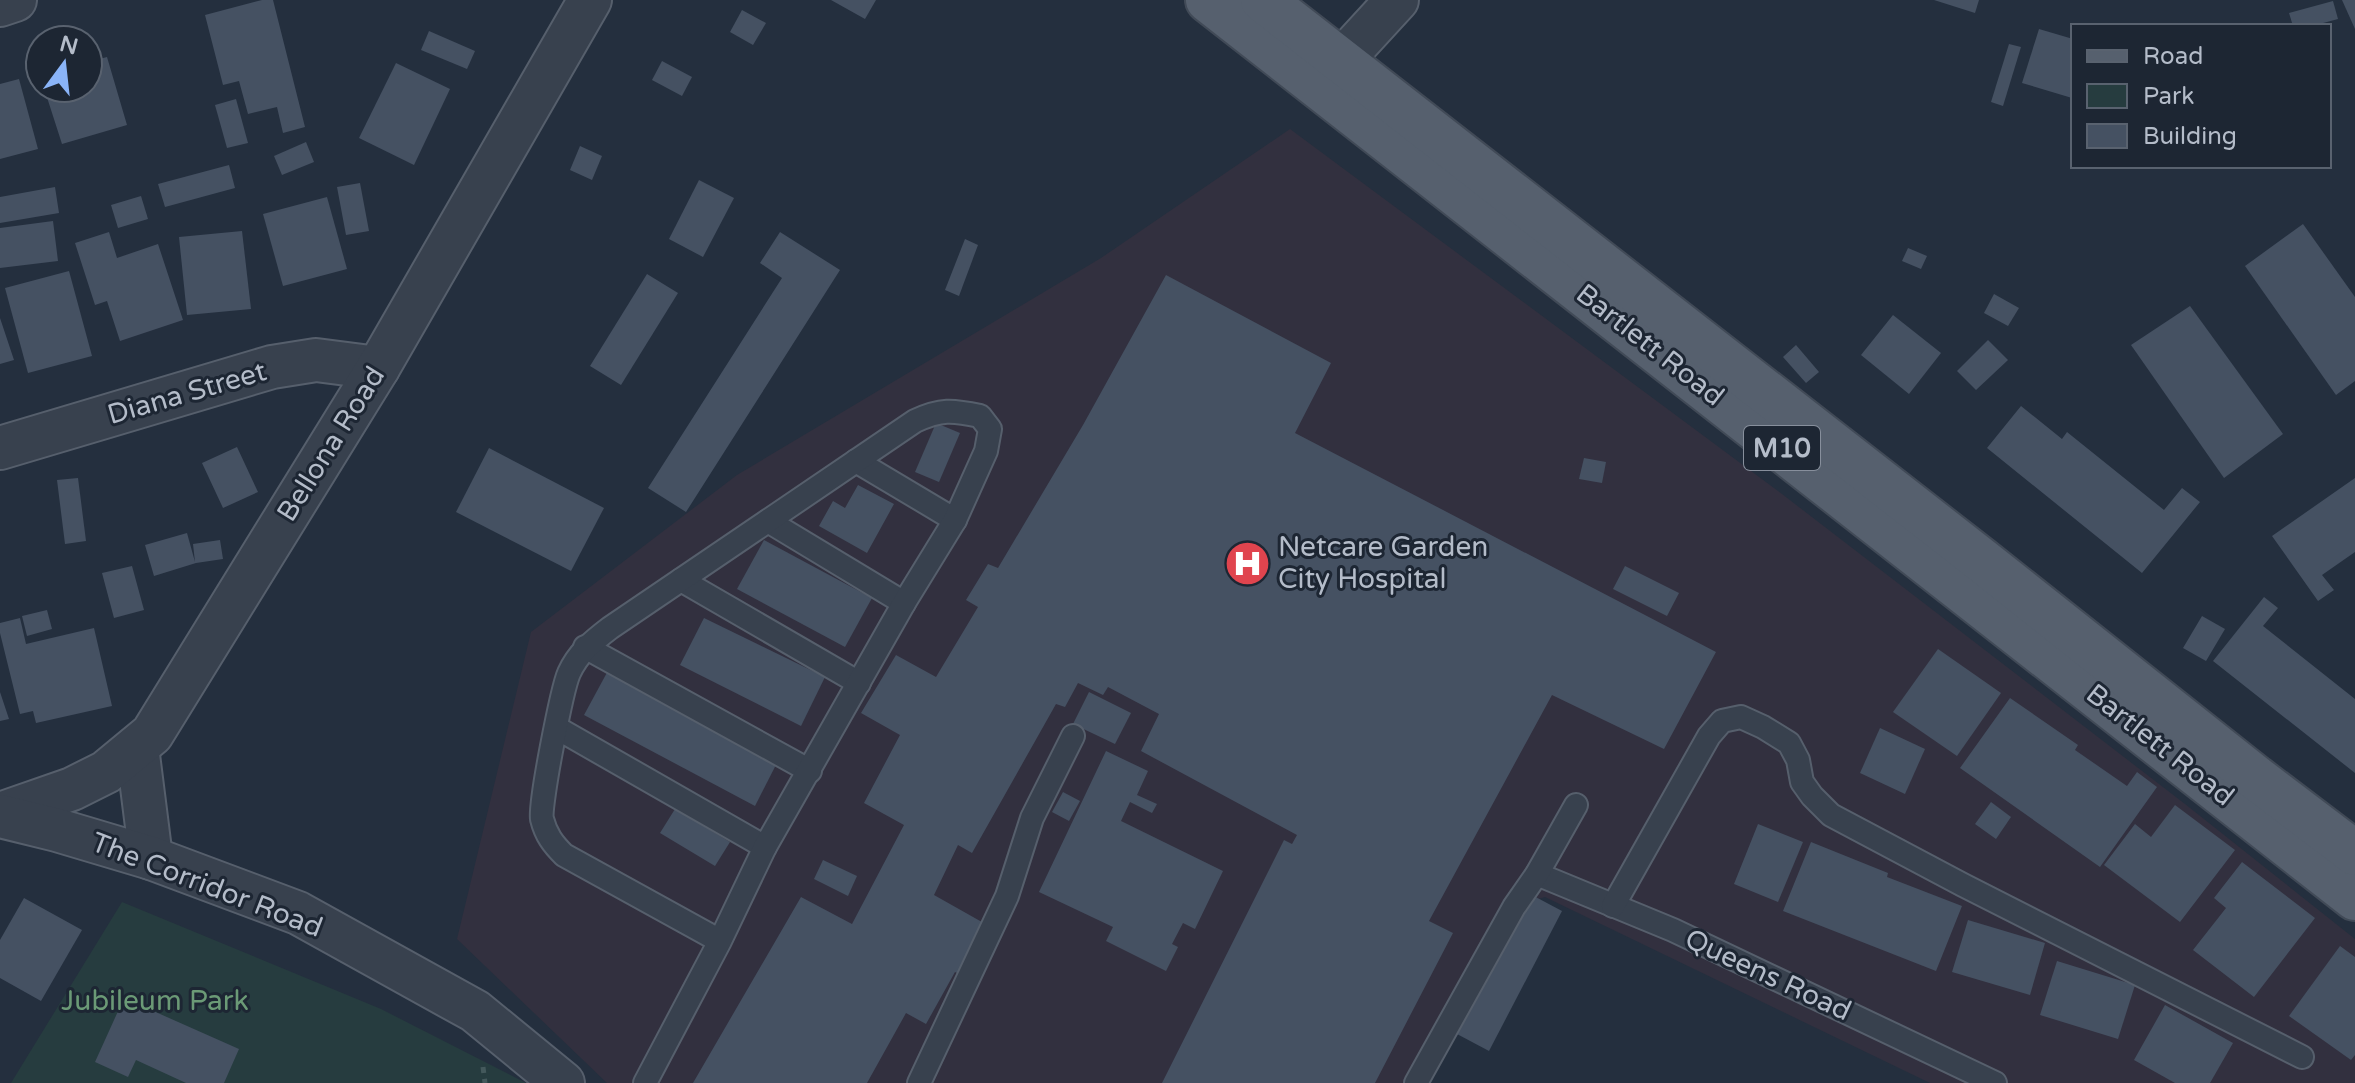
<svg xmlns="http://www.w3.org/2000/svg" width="2355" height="1083" font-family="'Varela Round',sans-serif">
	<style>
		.medical { fill: #32303f }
		.green { fill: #263c3f }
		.building { fill: #455162 }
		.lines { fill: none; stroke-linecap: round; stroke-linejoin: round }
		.service-casing { stroke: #565f6c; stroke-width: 26 }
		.minor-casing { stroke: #565f6c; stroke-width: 46 }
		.primary-casing { stroke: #414a57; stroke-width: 48 }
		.path { stroke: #44595c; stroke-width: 5; stroke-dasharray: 6 6; stroke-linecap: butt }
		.service { stroke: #38414e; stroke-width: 22 }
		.minor { stroke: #38414e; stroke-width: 42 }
		.primary { stroke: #56606e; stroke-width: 44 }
		.labels { text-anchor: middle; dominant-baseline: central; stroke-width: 6; stroke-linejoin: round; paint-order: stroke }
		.shield { fill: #1d2633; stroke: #878f9c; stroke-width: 2 }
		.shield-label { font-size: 26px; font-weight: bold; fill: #b4bcc9 }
		.street-label { font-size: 28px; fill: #b4bcc9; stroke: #1d2633 }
		.poi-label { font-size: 28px; fill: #b4bcc9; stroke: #1d2633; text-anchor: start }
		.park-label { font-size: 28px; fill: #6b9a76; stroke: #1d2633 }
	</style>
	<rect width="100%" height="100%" fill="#242f3e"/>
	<path class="medical" d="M1290,129l492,365 403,310 170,135v144h-425l-385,-186 -10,3 -66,104 -40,79h-822l-150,-144 74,-307 206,-157 364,-217z"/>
	<path class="green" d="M122,902l259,107 145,74h-515z"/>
	<g class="building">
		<path d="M262,0h11l32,127 -22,6 -6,-26 -29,7 -9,-33 -16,4 -18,-70z"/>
		<path d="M831,0h45l-11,19z"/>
		<path d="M1934,0h45l-4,13z"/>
		<path d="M2342,0h13v29z"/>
		<path d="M2333,1l5,18 -26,7h-19l-4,-13z"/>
		<path d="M742,10l24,13 -13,22 -23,-13z"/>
		<path d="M2039,29l34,10 -1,59 -50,-15z"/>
		<path d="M429,31l46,20 -8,18 -46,-19z"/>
		<path d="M2009,44l12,3 -18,59 -12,-4z"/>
		<path d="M107,57l20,68 -65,19 -18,-56h44v-26z"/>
		<path d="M662,61l30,16 -10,19 -30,-16z"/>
		<path d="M396,63l54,26 -36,76 -55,-27z"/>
		<path d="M19,79l19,70 -38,10v-75z"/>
		<path d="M236,99l12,44 -21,5 -12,-43z"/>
		<path d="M306,142l8,20 -32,13 -8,-19z"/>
		<path d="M580,146l22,10 -10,24 -22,-10z"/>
		<path d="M229,165l6,23 -70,19 -7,-23z"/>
		<path d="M699,180l35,18 -31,59 -34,-18z"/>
		<path d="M360,183l9,48 -23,4 -9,-48z"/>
		<path d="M55,187l4,26 -59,10v-26z"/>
		<path d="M141,196l7,23 -30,9 -7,-23z"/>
		<path d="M327,197l20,72 -64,17 -20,-72z"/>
		<path d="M53,221l5,40 -58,7v-40z"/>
		<path d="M2303,224l52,73v84l-19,14 -91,-129z"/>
		<path d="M242,231l9,78 -64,6 -8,-78z"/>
		<path d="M109,232l8,26 41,-14 25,76 -63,21 -13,-40 -12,4 -20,-62z"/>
		<path d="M780,232l60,38 -154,242 -38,-24 134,-210 -22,-15z"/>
		<path d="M965,239l13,6 -19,51 -14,-6z"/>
		<path d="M1908,248l19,8 -6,13 -19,-8z"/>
		<path d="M69,271l23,85 -64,17 -23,-85z"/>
		<path d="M647,274l31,19 -57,92 -31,-19z"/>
		<path d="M1166,275l165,88 -36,70 421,219 -52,97 -112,-54 -123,226 24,12 -78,150h-213l122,-243 8,4 5,-9 -156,-84 18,-37 -51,-27 -5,8 -25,-12 -13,24 -9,-3 -84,149 -14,-8 -24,50 55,31 -25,50 -9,-4 -29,52 -20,-11 -39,70h-174l108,-186 51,27 52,-99 -40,-22 36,-68 -39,-22 35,-58 40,22 42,-70 -12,-7 22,-36 10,4 85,-143z"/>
		<path d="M1994,294l25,14 -11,18 -24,-13z"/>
		<path d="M2190,306l93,128 -59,44 -93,-133z"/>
		<path d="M1893,315l48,38 -32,41 -48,-39z"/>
		<path d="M0,318l14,42 -14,4z"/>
		<path d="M1988,340l20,20 -32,30 -19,-19z"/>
		<path d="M1796,345l23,27 -13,11 -23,-26z"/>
		<path d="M2021,406l41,33 5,-7 97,78 18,-22 18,14 -58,71 -155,-125z"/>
		<path d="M936,423l24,10 -21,49 -24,-10z"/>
		<path d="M237,447l21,45 -35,16 -21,-45z"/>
		<path d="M489,448l115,60 -33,63 -115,-59z"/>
		<path d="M1584,458l22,4 -4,21 -23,-4z"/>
		<path d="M78,478l8,63 -21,3 -8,-64z"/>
		<path d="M2355,478v74l-33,23 12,15 -16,11 -46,-65z"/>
		<path d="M858,485l36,19 -27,49 -48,-27 14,-25 12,7z"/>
		<path d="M187,533l8,29 -2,-18 27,-4 3,19 -27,4 -42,13 -9,-31z"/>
		<path d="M764,540l108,58 -27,49 -108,-58z"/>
		<path d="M132,566l12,44 -30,8 -12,-45z"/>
		<path d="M1625,566l54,27 -12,23 -54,-27z"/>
		<path d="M2264,597l14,11 -15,18 92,73v74l-142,-112z"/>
		<path d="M47,610l5,19 -25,7 -5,-20z"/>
		<path d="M2202,616l23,13 -19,32 -23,-13z"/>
		<path d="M20,618l6,26 68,-16 18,78 -76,17 -3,-12 -13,3 -20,-81v-10z"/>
		<path d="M704,618l121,59 -24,49 -121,-61z"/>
		<path d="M1938,649l63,44 -44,63 -64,-44z"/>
		<path d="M610,667l170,90 -25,49 -171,-91z"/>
		<path d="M0,692l9,27 -9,2z"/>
		<path d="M1089,692l42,21 -16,31 -42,-20z"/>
		<path d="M2010,698l68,47 -3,5 52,36 10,-14 20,15 -57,80 -140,-99z"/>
		<path d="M1880,728l45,21 -20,45 -45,-21z"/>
		<path d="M1106,751l42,20 -11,24 20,9 -5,9 -22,-11 -9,19 102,50 -28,58 -12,-6 -11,21 6,3 -12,24 -60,-30 7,-14 -74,-35z"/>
		<path d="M1063,792l17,9 -11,20 -17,-9z"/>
		<path d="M1991,802l20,15 -15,22 -21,-15z"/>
		<path d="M2175,805l60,45 -55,72 -76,-57 31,-41 16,13z"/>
		<path d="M675,809l55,33 -15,24 -55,-33z"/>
		<path d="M1758,824l45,18 -25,60 -44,-18z"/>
		<path d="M1811,842l77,31 -1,4 75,29 -26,65 -153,-60z"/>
		<path d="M823,860l34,16 -9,20 -34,-17z"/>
		<path d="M2242,862l73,56 -61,79 -61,-47 33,-42 -12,-10z"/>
		<path d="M1530,894l32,17 -73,140 -32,-17z"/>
		<path d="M24,898l58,32 -41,71 -41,-23v-38z"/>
		<path d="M1968,920l77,23 -15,52 -78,-23z"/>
		<path d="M2340,946l15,11v98l-4,5 -62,-44z"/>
		<path d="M2057,961l78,24 -17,54 -78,-24z"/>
		<path d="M124,998l115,51 -15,34h-38l-50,-23 -8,17 -33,-15z"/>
		<path d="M2165,1005l68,38 -23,40h-35l-41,-23z"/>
	</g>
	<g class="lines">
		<defs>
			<g id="service">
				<path d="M856,461l99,59"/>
				<path d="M768,521l136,82"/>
				<path d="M681,580l178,103"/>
				<path d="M585,647l225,124"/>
				<path d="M557,728l208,119"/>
				<path d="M1537,874l136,56 322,153"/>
				<path d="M1613,906l96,-170 13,-15 19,-4 22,10 26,16 9,17 4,22 10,14 19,19 132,70 339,172"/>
				<path d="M645,1083l75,-142 45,-94 139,-244 51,-83 31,-69 4,-22 -10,-13c-28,-6 -39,-7 -65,5l-305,207c-17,13 -32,25 -41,45 -7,16 -30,133 -27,146 4,16 11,25 22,36l156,86"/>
				<path d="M919,1083l88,-187 25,-78 41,-82"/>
				<path d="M1416,1083l98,-176 23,-33 39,-69"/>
			</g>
			<g id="minor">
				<path d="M0,5l15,-5"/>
				<path d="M1315,83l26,-22 56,-61"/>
				<path d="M0,448l272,-81 44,-7 62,8"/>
				<path d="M137,747l14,111"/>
				<path d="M0,814l72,-25 34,-17 46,-38 226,-366 212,-368"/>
				<path d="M0,816l57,14 94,28 147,55 177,98 88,72"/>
			</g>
			<g id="primary">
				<path d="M1208,0l1147,898"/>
				<path d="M1263,0l717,559 276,219 99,75"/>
			</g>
		</defs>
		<use href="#service" class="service-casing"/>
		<use href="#minor" class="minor-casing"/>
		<use href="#primary" class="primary-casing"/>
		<path class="path" d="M483,1067l2,16"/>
		<use href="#service" class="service"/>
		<use href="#minor" class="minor"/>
		<use href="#primary" class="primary"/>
	</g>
	<defs>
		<symbol id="hospital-disc" viewBox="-11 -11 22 22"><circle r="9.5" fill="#e0444e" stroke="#1d2633"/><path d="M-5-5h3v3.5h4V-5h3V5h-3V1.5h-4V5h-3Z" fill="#fff"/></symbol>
	</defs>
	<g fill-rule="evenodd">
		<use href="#hospital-disc" x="1222" y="538" width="51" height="51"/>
	</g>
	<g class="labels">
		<rect class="shield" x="1744" y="426" width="76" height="44" rx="6"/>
		<g class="shield-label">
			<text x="1782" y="448">M10</text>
		</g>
		<g class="street-label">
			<text transform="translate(1650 345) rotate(38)">Bartlett Road</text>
			<text transform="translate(187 393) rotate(-16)">Diana Street</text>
			<text transform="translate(331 444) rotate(-58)">Bellona Road</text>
			<text transform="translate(2160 745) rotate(38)">Bartlett Road</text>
			<text transform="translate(207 885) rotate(21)">The Corridor Road</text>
			<text transform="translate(1768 975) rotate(25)">Queens Road</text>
		</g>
		<g class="poi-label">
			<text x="1278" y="547">Netcare Garden<tspan x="1278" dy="32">City Hospital</tspan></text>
		</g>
		<g class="park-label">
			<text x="155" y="1001">Jubileum Park</text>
		</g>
	</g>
	<rect x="2071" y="24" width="260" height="144" fill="#1d2633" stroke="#59626f" stroke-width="2"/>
	<rect x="2087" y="50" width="40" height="12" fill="#56606e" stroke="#59626f" stroke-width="2"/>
	<text x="2143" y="64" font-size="24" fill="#b4bcc9">Road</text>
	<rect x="2087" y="84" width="40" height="24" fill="#263c3f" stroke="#59626f" stroke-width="2"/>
	<text x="2143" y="104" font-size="24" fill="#b4bcc9">Park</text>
	<rect x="2087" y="124" width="40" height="24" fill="#455162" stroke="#59626f" stroke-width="2"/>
	<text x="2143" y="144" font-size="24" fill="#b4bcc9">Building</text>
	<g transform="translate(64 64) rotate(15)"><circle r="38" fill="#1d2633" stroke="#59626f" stroke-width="2"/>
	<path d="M0-6L14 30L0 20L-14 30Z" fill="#8ab4f8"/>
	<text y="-12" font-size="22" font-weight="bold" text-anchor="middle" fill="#b4bcc9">N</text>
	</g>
</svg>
